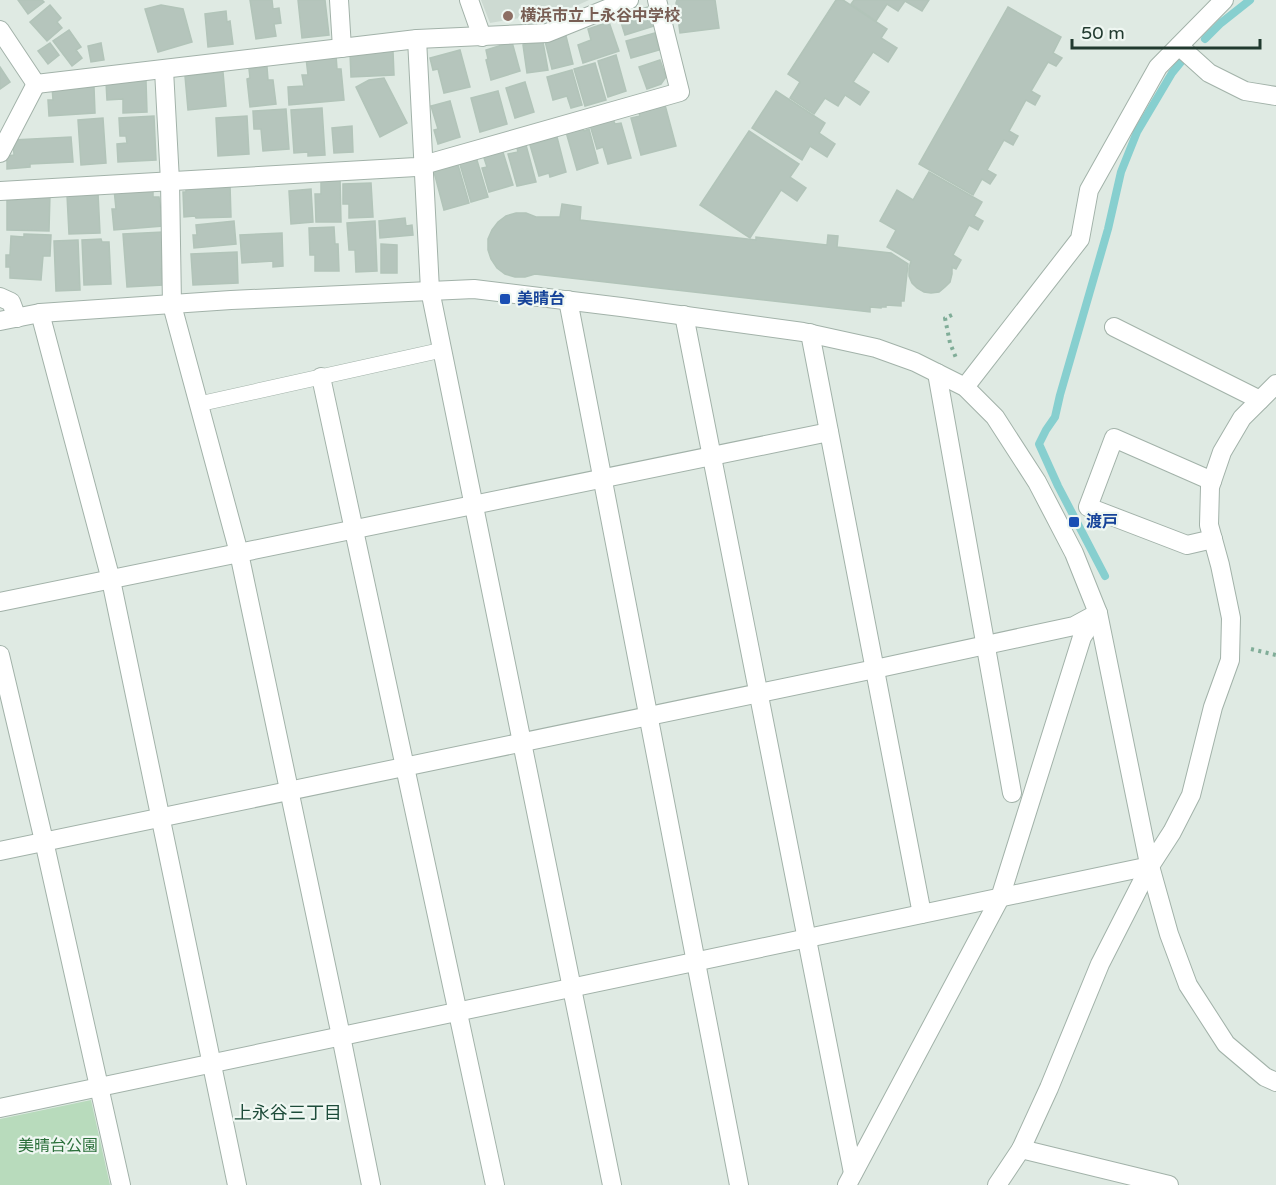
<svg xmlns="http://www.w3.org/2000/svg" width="1276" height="1185" font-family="'Varela Round','Noto Sans JP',sans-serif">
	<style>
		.built { fill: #cddad2 }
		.green { fill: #b8dbbc }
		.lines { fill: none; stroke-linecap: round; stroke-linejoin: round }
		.stream { stroke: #87cfcf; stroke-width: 8 }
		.building { fill: #b5c5bc; stroke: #b2c4b9; stroke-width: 1.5 }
		.service-casing { stroke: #a2b2a9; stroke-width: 16 }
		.minor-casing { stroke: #a2b2a9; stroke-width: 20 }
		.tertiary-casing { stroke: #a2b2a9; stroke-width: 20 }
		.path { stroke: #80ad98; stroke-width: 4; stroke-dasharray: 3 4.5; stroke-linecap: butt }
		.service { stroke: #fff; stroke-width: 15 }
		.minor { stroke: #fff; stroke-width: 18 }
		.tertiary { stroke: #fff; stroke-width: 18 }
		.education-dot { fill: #8d6e63; stroke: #eff7f2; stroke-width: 2 }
		.transit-dot { fill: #1a4fb4; stroke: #eff7f2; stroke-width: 2 }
		.labels { text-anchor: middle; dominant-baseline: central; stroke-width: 4.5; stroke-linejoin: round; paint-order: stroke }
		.education-label { font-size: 16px; font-weight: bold; fill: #785e54; stroke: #eff7f2; text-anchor: start }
		.transit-label { font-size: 16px; font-weight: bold; fill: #164399; stroke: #eff7f2; text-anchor: start }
		.park-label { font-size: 16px; fill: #2c703b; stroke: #eff7f2 }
		.neighbourhood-label { font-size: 18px; fill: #1d4b39; stroke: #eff7f2 }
	</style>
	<rect width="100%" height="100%" fill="#dfeae3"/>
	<path class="built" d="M481,0h108l-22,10 -77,13z"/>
	<path class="green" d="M91,1100l19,85h-110v-66z"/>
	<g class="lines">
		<g class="stream">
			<path d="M1205,39l16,-16 29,-23"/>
			<path d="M1105,576l-47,-90 -19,-42 7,-14 9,-13 5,-22 48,-166 13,-57 16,-40 35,-59 9,-11"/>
		</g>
	</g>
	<g class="building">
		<path d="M18,0h24l2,2 -16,12z"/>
		<path d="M250,0h22l1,9 6,-1 2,15 -7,1 2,12 -20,3z"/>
		<path d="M298,0h27l4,35 -27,3z"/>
		<path d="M677,0h38l4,28 -39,5 -4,-30z"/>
		<path d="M836,0h7l44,29 -6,9 16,10 -9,14 -15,-10 -20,30 16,10 -9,13 -15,-10 -7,11 -13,-8 -11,16 -24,-16 10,-16 -12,-8z"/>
		<path d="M854,0h75l-7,11 -17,-10 -7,10 -11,-7 -11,17 -25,-17z"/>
		<path d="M50,5l11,13 -4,4 5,6 -15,13 -17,-19z"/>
		<path d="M161,5l22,4 9,33 -34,10 -13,-43z"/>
		<path d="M648,7l6,19 -29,9 -6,-19z"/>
		<path d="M1008,7l53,30 -8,16 9,5 -6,8 -8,-4 -17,29 9,5 -5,9 -9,-5 -17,31 9,5 -5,9 -9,-5 -17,30 9,5 -6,9 -8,-5 -9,16 -54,-31z"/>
		<path d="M226,11l1,11 3,-1 3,23 -25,3 -3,-33z"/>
		<path d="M609,22l10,29 -36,12 -5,-18 13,-5 -3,-11z"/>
		<path d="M69,30l12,17 -5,3 6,8 -10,8 -19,-25z"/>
		<path d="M655,33l4,17 -28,8 -5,-17z"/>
		<path d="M566,36l7,28 -21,5 -7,-28z"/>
		<path d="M512,42l8,29 -29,9 -5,-20 2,-1 -2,-9z"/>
		<path d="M543,42l5,28 -21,3 -4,-28z"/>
		<path d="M50,43l9,12 -11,9 -10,-13z"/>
		<path d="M101,43l3,17 -13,2 -3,-16z"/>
		<path d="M460,50l10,37 -26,6 -6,-24 -5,1 -3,-12z"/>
		<path d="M393,51l1,24 -43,2 -1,-24z"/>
		<path d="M336,55l1,14h4l3,31 -55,5 -1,-18 16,-1 -2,-11h6l-2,-17z"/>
		<path d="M616,55l10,36 -18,6 -10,-36z"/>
		<path d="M660,60l6,17 -5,7 -14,5 -8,-22z"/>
		<path d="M595,63l11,37 -21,6 -11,-37z"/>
		<path d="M0,67l10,15 -10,7z"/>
		<path d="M267,67l1,13h5l3,24 -26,3 -3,-28 3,-1 -1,-9z"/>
		<path d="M572,70l10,35 -11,3 -4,-12 -14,4 -6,-23z"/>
		<path d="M223,72l3,34 -38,4 -3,-34z"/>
		<path d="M384,78l23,45 -27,14 -24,-50 13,-7z"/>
		<path d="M146,81l1,31 -24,1v-14l-16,1 -1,-18z"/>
		<path d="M525,82l9,30 -19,6 -9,-30z"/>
		<path d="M52,87h42l1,26 -46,3 -1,-16h5z"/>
		<path d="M498,91l9,33 -27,8 -9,-34z"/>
		<path d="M776,91l49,32 -6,10 16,11 -8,13 -17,-11 -8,14 -50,-32z"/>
		<path d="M450,101l10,36 -22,7 -4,-14 4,-1 -7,-23z"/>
		<path d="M665,105l11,41 -35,9 -10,-37 9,-2 -1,-3z"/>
		<path d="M322,108l3,47 -17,1v-4l-14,1 -3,-43z"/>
		<path d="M286,109l3,40 -26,2 -2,-22h-7l-1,-18z"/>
		<path d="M154,116l2,44 -38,2 -1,-18 10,-1 -1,-7h-6l-1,-18z"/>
		<path d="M247,116l2,38 -31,2 -2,-38z"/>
		<path d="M103,118l3,45 -25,2 -3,-45z"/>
		<path d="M613,119l2,5 6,-1 10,35 -23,6 -5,-17 -6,2 -7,-24z"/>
		<path d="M352,126l1,26 -19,1 -2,-25z"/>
		<path d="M582,127l2,4 5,-2 9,34 -21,7 -11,-38z"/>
		<path d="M749,131l50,33 -9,13 16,11 -9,13 -16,-11 -31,48 -50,-33z"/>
		<path d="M71,137l2,25 -43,2v3l-23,2v-13l7,-1 -1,-15z"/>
		<path d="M557,137l9,35 -16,5 -1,-4 -10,3 -9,-31z"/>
		<path d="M526,145l10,37 -19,4 -9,-32 10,-2 -1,-4z"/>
		<path d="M502,149l11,36 -24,7 -7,-24 5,-1 -4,-12z"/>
		<path d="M476,157l12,40 -17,5 -12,-41z"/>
		<path d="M458,165l11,38 -25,7 -10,-38z"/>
		<path d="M929,172l53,30 -8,14 9,5 -5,9 -9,-5 -16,30 8,5 -5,9 -4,-2v7l-2,8 -5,5 -6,5 -8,1 -7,-1 -7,-4 -5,-5 -3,-7v-8l2,-7 -24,-14 9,-17 -16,-9 17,-31 16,10z"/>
		<path d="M340,178l1,44h-25l-1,-28h6v-15z"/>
		<path d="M371,183l2,34 -24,1v-14h-6v-20z"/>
		<path d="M230,185l1,32 -35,1 -1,-2 -11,1 -1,-25h3v-5z"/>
		<path d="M114,189h39v8h6l4,29 -49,4 -2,-21h4z"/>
		<path d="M311,189l2,33 -22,2 -2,-33z"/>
		<path d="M16,193l34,1 -1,37 -42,-1v-31l9,1z"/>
		<path d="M98,193l2,40 -31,1 -2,-39z"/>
		<path d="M562,204l19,3 -1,13 176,20v-3l71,8 1,-10 10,1 -1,11 54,6 17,11 -4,37h-3v5l-15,-1v2h-5v1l-11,-1v5l-335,-38 -10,3h-10l-10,-3 -8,-6 -6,-9 -3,-9v-11l4,-9 6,-8 8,-6 10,-3h10l10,4h24z"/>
		<path d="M405,218l1,8 6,-1 1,10 -33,3 -1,-17z"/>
		<path d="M234,221l2,23 -42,4 -1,-13h4l-1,-10z"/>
		<path d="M375,221l2,50 -21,1 -1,-22h-6l-2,-27z"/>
		<path d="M334,227l1,17h3l1,27h-24v-16h-5l-1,-27z"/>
		<path d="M163,232l2,37h-4l2,16 -36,2 -4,-53z"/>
		<path d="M282,233l1,33 -10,1v-6l-31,2 -2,-28z"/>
		<path d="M24,234l27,1 -1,21h-7l-2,24 -31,-2v-11h-4v-12h4l1,-19 13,1z"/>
		<path d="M101,239l1,3h7l2,42 -27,1 -2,-45z"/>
		<path d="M78,240l2,50 -24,1 -2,-50z"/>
		<path d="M381,244l16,1v28h-16z"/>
		<path d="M237,252l1,31 -45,2 -2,-31z"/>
	</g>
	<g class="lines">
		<defs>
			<path id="service" d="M199,404l243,-54"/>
			<g id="minor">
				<path d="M339,0l3,48"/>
				<path d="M469,0l13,37"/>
				<path d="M0,30l36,54 381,-45 130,-6 82,-33"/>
				<path d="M417,39l13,251 182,895"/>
				<path d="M1179,46l30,27 36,18 31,5"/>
				<path d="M164,70l6,111 2,124 67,248 102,483 30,149"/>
				<path d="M0,153l36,-69"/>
				<path d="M0,191l416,-24 264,-75 -23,-92"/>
				<path d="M0,297l11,5 6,16"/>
				<path d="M568,300l171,885"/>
				<path d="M40,313l71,267 126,605"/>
				<path d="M684,315l169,858"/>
				<path d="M1114,327l146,73"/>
				<path d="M810,333l112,581"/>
				<path d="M937,373l75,420"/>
				<path d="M321,377l174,808"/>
				<path d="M965,387l115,-148 9,-49 69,-123 66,-67"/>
				<path d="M1212,481l-98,-43 -26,69 99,38 26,-6"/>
				<path d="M0,602l829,-170"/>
				<path d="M0,655l44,186 77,344"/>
				<path d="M0,851l875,-182 199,-43 24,-13"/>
				<path d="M1021,1149l148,36"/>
				<path d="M847,1185l153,-287 82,-261 13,-20"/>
				<path d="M997,1185l24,-36 28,-61 51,-124 50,-98 22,-34 19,-37 22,-88 17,-47 1,-42 -11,-53 -11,-40 1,-38 12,-35 20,-34 34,-34"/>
			</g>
			<g id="tertiary">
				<path d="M0,321l40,-8 191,-13 243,-11 147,18 182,25 73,16 39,14 50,25 30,30 42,65 37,71 24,60 50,246 21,75 19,51 38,59 39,33 11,5"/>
				<path d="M0,1108l1150,-242"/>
			</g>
		</defs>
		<use href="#service" class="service-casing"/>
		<use href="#minor" class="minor-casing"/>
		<use href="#tertiary" class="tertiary-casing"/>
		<g class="path">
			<path d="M952,315l-7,3 5,25 6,15"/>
			<path d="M1251,649l25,6"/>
		</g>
		<use href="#service" class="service"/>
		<use href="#minor" class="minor"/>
		<use href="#tertiary" class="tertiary"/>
	</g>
	<circle class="education-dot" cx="508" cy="16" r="6"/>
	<g class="transit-dot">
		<rect x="499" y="293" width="12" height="12" rx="3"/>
		<rect x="1068" y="516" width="12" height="12" rx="3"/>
	</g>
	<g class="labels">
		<g class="education-label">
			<text x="520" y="16">横浜市立上永谷中学校</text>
		</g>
		<g class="transit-label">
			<text x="517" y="299">美晴台</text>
			<text x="1086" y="522">渡戸</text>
		</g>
		<g class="park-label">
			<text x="58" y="1146">美晴台公園</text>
		</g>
		<g class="neighbourhood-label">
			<text x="288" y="1113">上永谷三丁目</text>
		</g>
	</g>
	<path d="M1072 39v9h188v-9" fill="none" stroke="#213a2f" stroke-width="3"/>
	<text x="1081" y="39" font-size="18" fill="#213a2f" stroke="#eff7f2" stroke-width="4.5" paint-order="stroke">50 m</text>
</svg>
